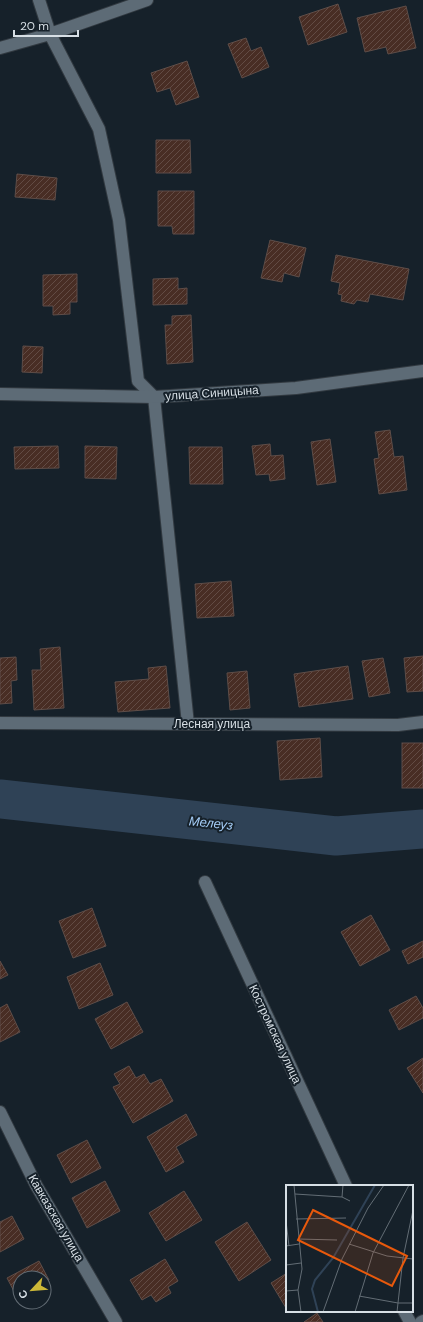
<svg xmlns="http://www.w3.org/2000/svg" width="423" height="1322" font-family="'DM Sans',sans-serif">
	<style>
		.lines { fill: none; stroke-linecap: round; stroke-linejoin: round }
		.river { stroke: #2f4256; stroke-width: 39 }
		.building { fill: url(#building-hatch); stroke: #5e4d48 }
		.lane-casing { stroke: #323a41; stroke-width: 14 }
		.street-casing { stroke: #323a41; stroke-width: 14 }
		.secondary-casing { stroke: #323a41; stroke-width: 14 }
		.lane { stroke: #5d6b76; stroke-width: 12 }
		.street { stroke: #5d6b76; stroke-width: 12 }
		.secondary { stroke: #5d6b76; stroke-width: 12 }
		.labels { text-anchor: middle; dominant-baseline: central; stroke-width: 4; stroke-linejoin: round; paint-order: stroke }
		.street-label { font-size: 12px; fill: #d7dfe5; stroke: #16212a }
		.water-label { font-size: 13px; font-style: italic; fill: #a3cbf5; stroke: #16212a }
		.inset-river { fill: none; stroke: #2f4256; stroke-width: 2 }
		.inset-road { fill: none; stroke: #636d75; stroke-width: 1 }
		.view { fill: #e8590c; fill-opacity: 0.15; stroke: #e8590c; stroke-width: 2 }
		.inset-edge { fill: none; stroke: #d7dfe5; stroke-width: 2 }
	</style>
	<defs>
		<pattern id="building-hatch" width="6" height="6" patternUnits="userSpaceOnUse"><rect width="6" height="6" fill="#482d24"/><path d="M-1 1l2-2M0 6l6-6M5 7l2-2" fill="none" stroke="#624b44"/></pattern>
	</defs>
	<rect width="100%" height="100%" fill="#16212a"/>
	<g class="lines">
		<path class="river" d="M0,799l336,37 87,-7"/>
	</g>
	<g class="building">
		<path d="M338,4l9,28 -39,13 -9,-28z"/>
		<path d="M406,6l10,42 -28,6 -2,-7 -21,5 -8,-34z"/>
		<path d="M246,38l5,13 10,-4 8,20 -27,11 -14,-34z"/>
		<path d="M187,61l12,36 -23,8 -6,-17 -13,4 -6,-19z"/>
		<path d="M156,140h34l1,33h-35z"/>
		<path d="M17,174l40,4 -2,22 -40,-3z"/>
		<path d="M158,191h36v43h-21l-1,-8h-14z"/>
		<path d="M270,240l36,8 -7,29 -15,-4 -2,9 -21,-4z"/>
		<path d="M336,255l73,14 -6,31 -33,-6 -2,8 -11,-2 -3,4 -13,-3 1,-6 -4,-1 2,-11 -9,-2z"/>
		<path d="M77,274v28h-7v12l-17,1v-9h-10v-31z"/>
		<path d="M178,278v11l9,-1v16l-34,1v-26z"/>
		<path d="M191,315l2,47 -26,2 -2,-39h7v-9z"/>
		<path d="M23,346l20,1 -1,26 -20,-1z"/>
		<path d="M390,430l4,27 9,-1 4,34 -28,4 -5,-35 5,-1 -4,-26z"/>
		<path d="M330,439l6,43 -19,3 -6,-43z"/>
		<path d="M270,444l1,12 12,-1 2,24 -15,2 -1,-7 -13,1 -4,-29z"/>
		<path d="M58,446l1,22 -44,1 -1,-22z"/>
		<path d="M85,446l32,1 -1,32 -31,-1z"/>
		<path d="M189,447h33l1,37h-33z"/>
		<path d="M231,581l3,35 -37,2 -2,-34z"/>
		<path d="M60,647l4,61 -30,2 -2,-40h9l-1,-21z"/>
		<path d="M423,656v35l-16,1 -3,-34z"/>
		<path d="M16,657l1,23 -6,1 1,22 -12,1v-46z"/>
		<path d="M383,658l7,35 -21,4 -7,-36z"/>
		<path d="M166,666l4,42 -52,4 -3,-30 34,-3 -1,-11z"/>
		<path d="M348,666l5,33 -54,8 -5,-33z"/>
		<path d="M247,671l3,37 -20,2 -3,-37z"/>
		<path d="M320,738l2,39 -42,3 -3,-39z"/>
		<rect x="402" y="743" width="21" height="45"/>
		<path d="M92,908l14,38 -33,12 -14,-37z"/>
		<path d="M371,915l19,35 -30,16 -19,-34z"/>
		<path d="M423,941v16l-15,7 -6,-13z"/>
		<path d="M0,961l8,14 -8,4z"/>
		<path d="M100,963l13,32 -34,14 -12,-32z"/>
		<path d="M416,996l7,12v10l-24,12 -10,-20z"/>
		<path d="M127,1002l16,30 -32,17 -16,-30z"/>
		<path d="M7,1004l13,28 -20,10v-34z"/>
		<path d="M423,1058v35l-16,-25z"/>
		<path d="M129,1066l7,12 8,-4 6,10 11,-5 12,22 -40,22 -20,-36 7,-3 -6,-10z"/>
		<path d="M186,1114l11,21 -21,12 8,15 -18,10 -19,-35z"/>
		<path d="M87,1140l14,28 -30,15 -14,-28z"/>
		<path d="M105,1181l15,30 -33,17 -15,-30z"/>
		<path d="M184,1191l18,29 -36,21 -17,-28z"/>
		<path d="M12,1216l12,23 -24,13v-30z"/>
		<path d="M247,1222l24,38 -32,21 -24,-39z"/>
		<path d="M165,1259l13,22 -10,6 3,6 -15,9 -5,-7 -9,5 -12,-20z"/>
		<path d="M39,1261l10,19 -5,2v-4h-24v17l-3,2 -10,-19z"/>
		<path d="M287,1273v34l-1,1 -15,-25z"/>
		<path d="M317,1313l6,9h-19z"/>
	</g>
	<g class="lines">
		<defs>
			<path id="lane" d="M39,0l11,34 49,95 20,91 19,161 16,16 34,327"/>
			<g id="street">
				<path d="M0,394l154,3 142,-9 127,-17"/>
				<path d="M0,723l398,2 25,-3"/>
				<path d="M205,882l141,304"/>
				<path d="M0,1112l36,73 80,137"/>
				<path d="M404,1311l6,11"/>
				<path d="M421,1322l2,-1"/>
			</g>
			<path id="secondary" d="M0,48l50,-14 97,-34"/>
		</defs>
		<use href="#lane" class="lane-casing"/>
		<use href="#street" class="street-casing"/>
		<use href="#secondary" class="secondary-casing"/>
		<use href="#lane" class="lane"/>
		<use href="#street" class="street"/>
		<use href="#secondary" class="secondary"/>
	</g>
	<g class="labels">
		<g class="street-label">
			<text transform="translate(212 393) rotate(-4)">улица Синицына</text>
			<text x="212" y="724">Лесная улица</text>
			<text transform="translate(275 1034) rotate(65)">Костромская улица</text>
			<text transform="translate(56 1218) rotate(60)">Кавказская улица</text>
		</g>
		<g class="water-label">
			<text transform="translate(211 823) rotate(6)">Мелеуз</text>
		</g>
	</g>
	<g transform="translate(286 1185)">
		<rect width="127" height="127" fill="#16212a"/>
		<path class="inset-river" d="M32,127l-6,-23 3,-9 18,-22 42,-73"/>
		<path class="inset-road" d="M8,0l8,84 -4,21 3,22M9,9l47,3 8,4M56,12l1,-12M10,34l50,-1M0,36l3,25M12,54l39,1M63,59l38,12 26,3M0,61l13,-2M0,80l15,-2M0,106l12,-1M73,111l39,7h15M37,127l19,-53 26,-51 16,-23M69,127l18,-59 36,-68M111,127l6,-54 10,-48"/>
		<path class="view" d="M27,25l94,46 -15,30 -94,-46z"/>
		<rect width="127" height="127" class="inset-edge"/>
	</g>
	<g transform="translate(32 1290) rotate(244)"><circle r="19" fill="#16212a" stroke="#636d75"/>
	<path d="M0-3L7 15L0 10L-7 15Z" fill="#cdb938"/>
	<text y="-6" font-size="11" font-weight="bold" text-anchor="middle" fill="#d7dfe5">С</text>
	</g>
	<path d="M14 30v6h64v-6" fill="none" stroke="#d7dfe5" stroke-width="2"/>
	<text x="20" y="30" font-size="12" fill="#d7dfe5" stroke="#16212a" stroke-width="3" paint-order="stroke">20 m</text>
</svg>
